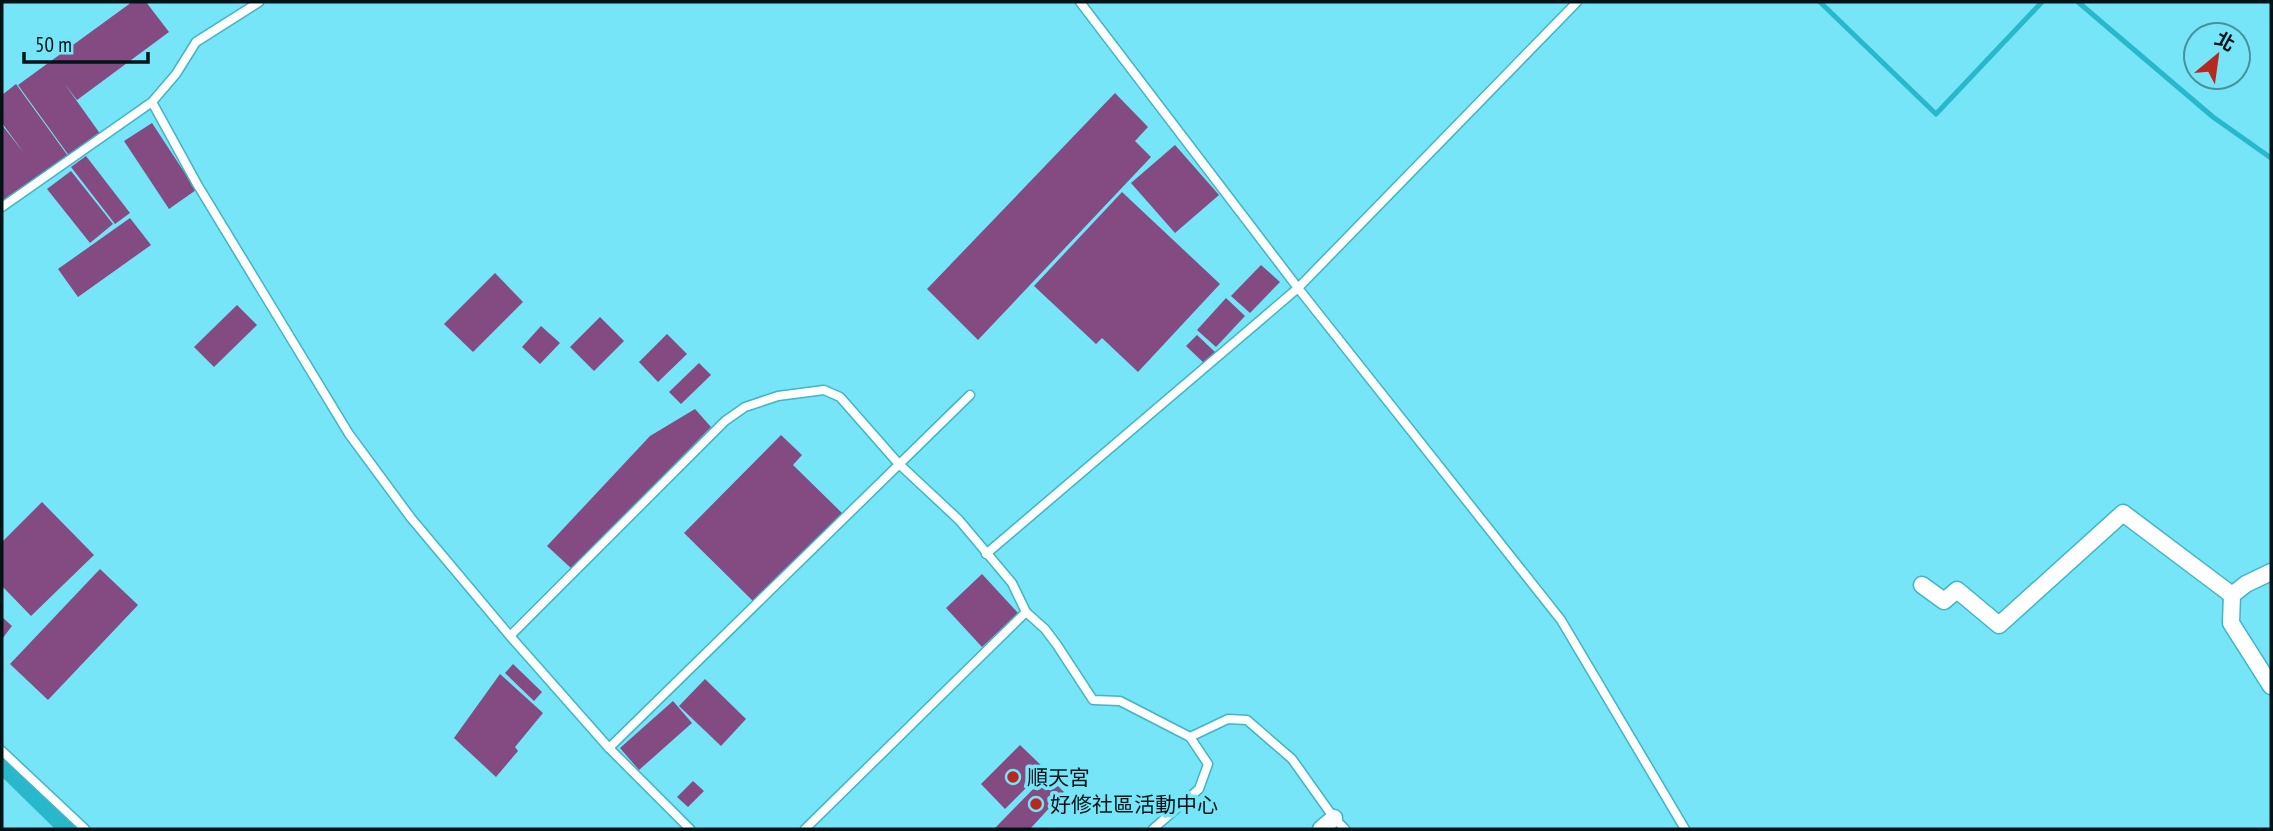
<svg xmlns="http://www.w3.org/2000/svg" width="2273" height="831" font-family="'PT Sans Narrow','Noto Sans TC',sans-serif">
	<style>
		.water { fill: #29b8cb }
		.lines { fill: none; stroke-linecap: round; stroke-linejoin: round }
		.stream { stroke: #29b8cb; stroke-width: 5 }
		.building { fill: #834b81 }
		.lane-casing { stroke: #3fb5c5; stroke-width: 11 }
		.street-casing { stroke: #3fb5c5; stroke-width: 19 }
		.lane { stroke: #fff; stroke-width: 8 }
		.street { stroke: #fff; stroke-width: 16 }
		.poi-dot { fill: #b72821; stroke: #75e5f7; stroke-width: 2.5 }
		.labels { text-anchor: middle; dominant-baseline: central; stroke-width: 7; stroke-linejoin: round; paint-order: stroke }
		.poi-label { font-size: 21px; fill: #001418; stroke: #75e5f7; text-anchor: start }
	</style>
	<rect width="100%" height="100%" fill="#75e5f7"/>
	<path class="water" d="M2,749l82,80h-29l-53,-52z"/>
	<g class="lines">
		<g class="stream">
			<path d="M1820,2l116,112 106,-112"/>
			<path d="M2078,2l135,115 58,41"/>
		</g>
	</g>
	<g class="building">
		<path d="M132,2h14l23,30 -92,68 -13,-17 37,52 -31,22 -52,-72z"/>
		<path d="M16,84l52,72 -66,47v-78l22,28 -22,-30v-28z"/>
		<path d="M1115,93l33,34 -13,14 16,16 -173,183 -51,-51z"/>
		<path d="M152,123l44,67 -27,19 -45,-68z"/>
		<path d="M1175,145l44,50 -44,38 -44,-50z"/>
		<path d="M86,156l44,57 -15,11 -44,-57z"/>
		<path d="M71,171l42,53 -23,19 -43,-54z"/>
		<path d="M1122,192l98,92 -82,88 -36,-34 -6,6 -62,-58z"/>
		<path d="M130,218l21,27 -73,52 -20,-28z"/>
		<path d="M1261,265l19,17 -30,31 -19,-17z"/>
		<path d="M495,273l28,29 -50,50 -29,-28z"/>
		<path d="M1226,298l19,18 -29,31 -19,-17z"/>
		<path d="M237,305l20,20 -43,42 -20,-20z"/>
		<path d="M600,317l24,24 -30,30 -24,-24z"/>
		<path d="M541,326l19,17 -20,21 -18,-17z"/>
		<path d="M667,334l20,20 -29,28 -19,-20z"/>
		<path d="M1197,335l18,17 -11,11 -18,-17z"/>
		<path d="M699,363l12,12 -30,29 -12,-12z"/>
		<path d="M695,409l16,18 -139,142 -25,-23 103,-110z"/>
		<path d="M781,435l21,20 -9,10 49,48 -88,89 -70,-69z"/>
		<path d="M42,502l52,53 -63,61 -29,-30v-44z"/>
		<path d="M100,569l38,36 -90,95 -38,-36z"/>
		<path d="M982,574l36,39 -36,34 -36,-39z"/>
		<path d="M2,617l10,9 -10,13z"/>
		<path d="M513,664l29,28 -8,9 -29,-28z"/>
		<path d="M500,674l43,39 -28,34 3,4 -22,26 -42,-39z"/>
		<path d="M705,679l41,40 -25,27 -42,-40z"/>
		<path d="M673,701l19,22 -53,47 -19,-22z"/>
		<path d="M1020,745l25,24 -40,40 -24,-25z"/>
		<path d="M1047,775l17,17 -34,37h-36z"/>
		<path d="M693,781l11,10 -16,16 -11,-10z"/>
	</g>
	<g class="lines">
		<defs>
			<g id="lane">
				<path d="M259,2l-63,40 -20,32 -24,28 45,82 152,250 62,84 99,118 99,112 81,81"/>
				<path d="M1080,2l218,286 263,332 124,209"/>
				<path d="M2,207l150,-105"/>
				<path d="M986,554l312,-266 279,-286"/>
				<path d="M510,636l215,-215 20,-14 33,-11 46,-6 16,7 58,66 61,57 53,63 14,29 19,17 12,16 36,55 27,1 70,36 18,27 -9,25 -46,40"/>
				<path d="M1190,737l38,-18 19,1 45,39 42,59 11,11"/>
				<path d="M609,748l361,-353"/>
				<path d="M2,751l83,78"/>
				<path d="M805,829l221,-217"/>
			</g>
			<g id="street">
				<path d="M2271,572l-25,12 -14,11 -1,28 40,63"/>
				<path d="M1922,585l22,16 13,-11 42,35 124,-112 109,82"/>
				<path d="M1321,829l13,-11"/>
			</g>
		</defs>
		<use href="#lane" class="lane-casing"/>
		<use href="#street" class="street-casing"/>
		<use href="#lane" class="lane"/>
		<use href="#street" class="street"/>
	</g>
	<g class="poi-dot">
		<circle cx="1013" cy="777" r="7"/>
		<circle cx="1036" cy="804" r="7"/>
	</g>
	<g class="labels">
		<g class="poi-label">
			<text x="1027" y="777">順天宮</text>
			<text x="1050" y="804">好修社區活動中心</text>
		</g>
	</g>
	<rect width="2273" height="831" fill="none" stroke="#001418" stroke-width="7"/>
	<g transform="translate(2217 56) rotate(29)"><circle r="33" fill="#75e5f7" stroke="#46919e" stroke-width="2"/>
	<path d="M0-5L12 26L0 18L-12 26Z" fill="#b72821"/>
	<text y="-10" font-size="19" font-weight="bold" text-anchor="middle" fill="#001418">北</text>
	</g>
	<path d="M24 52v10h124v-10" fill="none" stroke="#001418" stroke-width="3.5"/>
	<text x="35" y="52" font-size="21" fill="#001418" stroke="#75e5f7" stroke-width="5" paint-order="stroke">50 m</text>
</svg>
